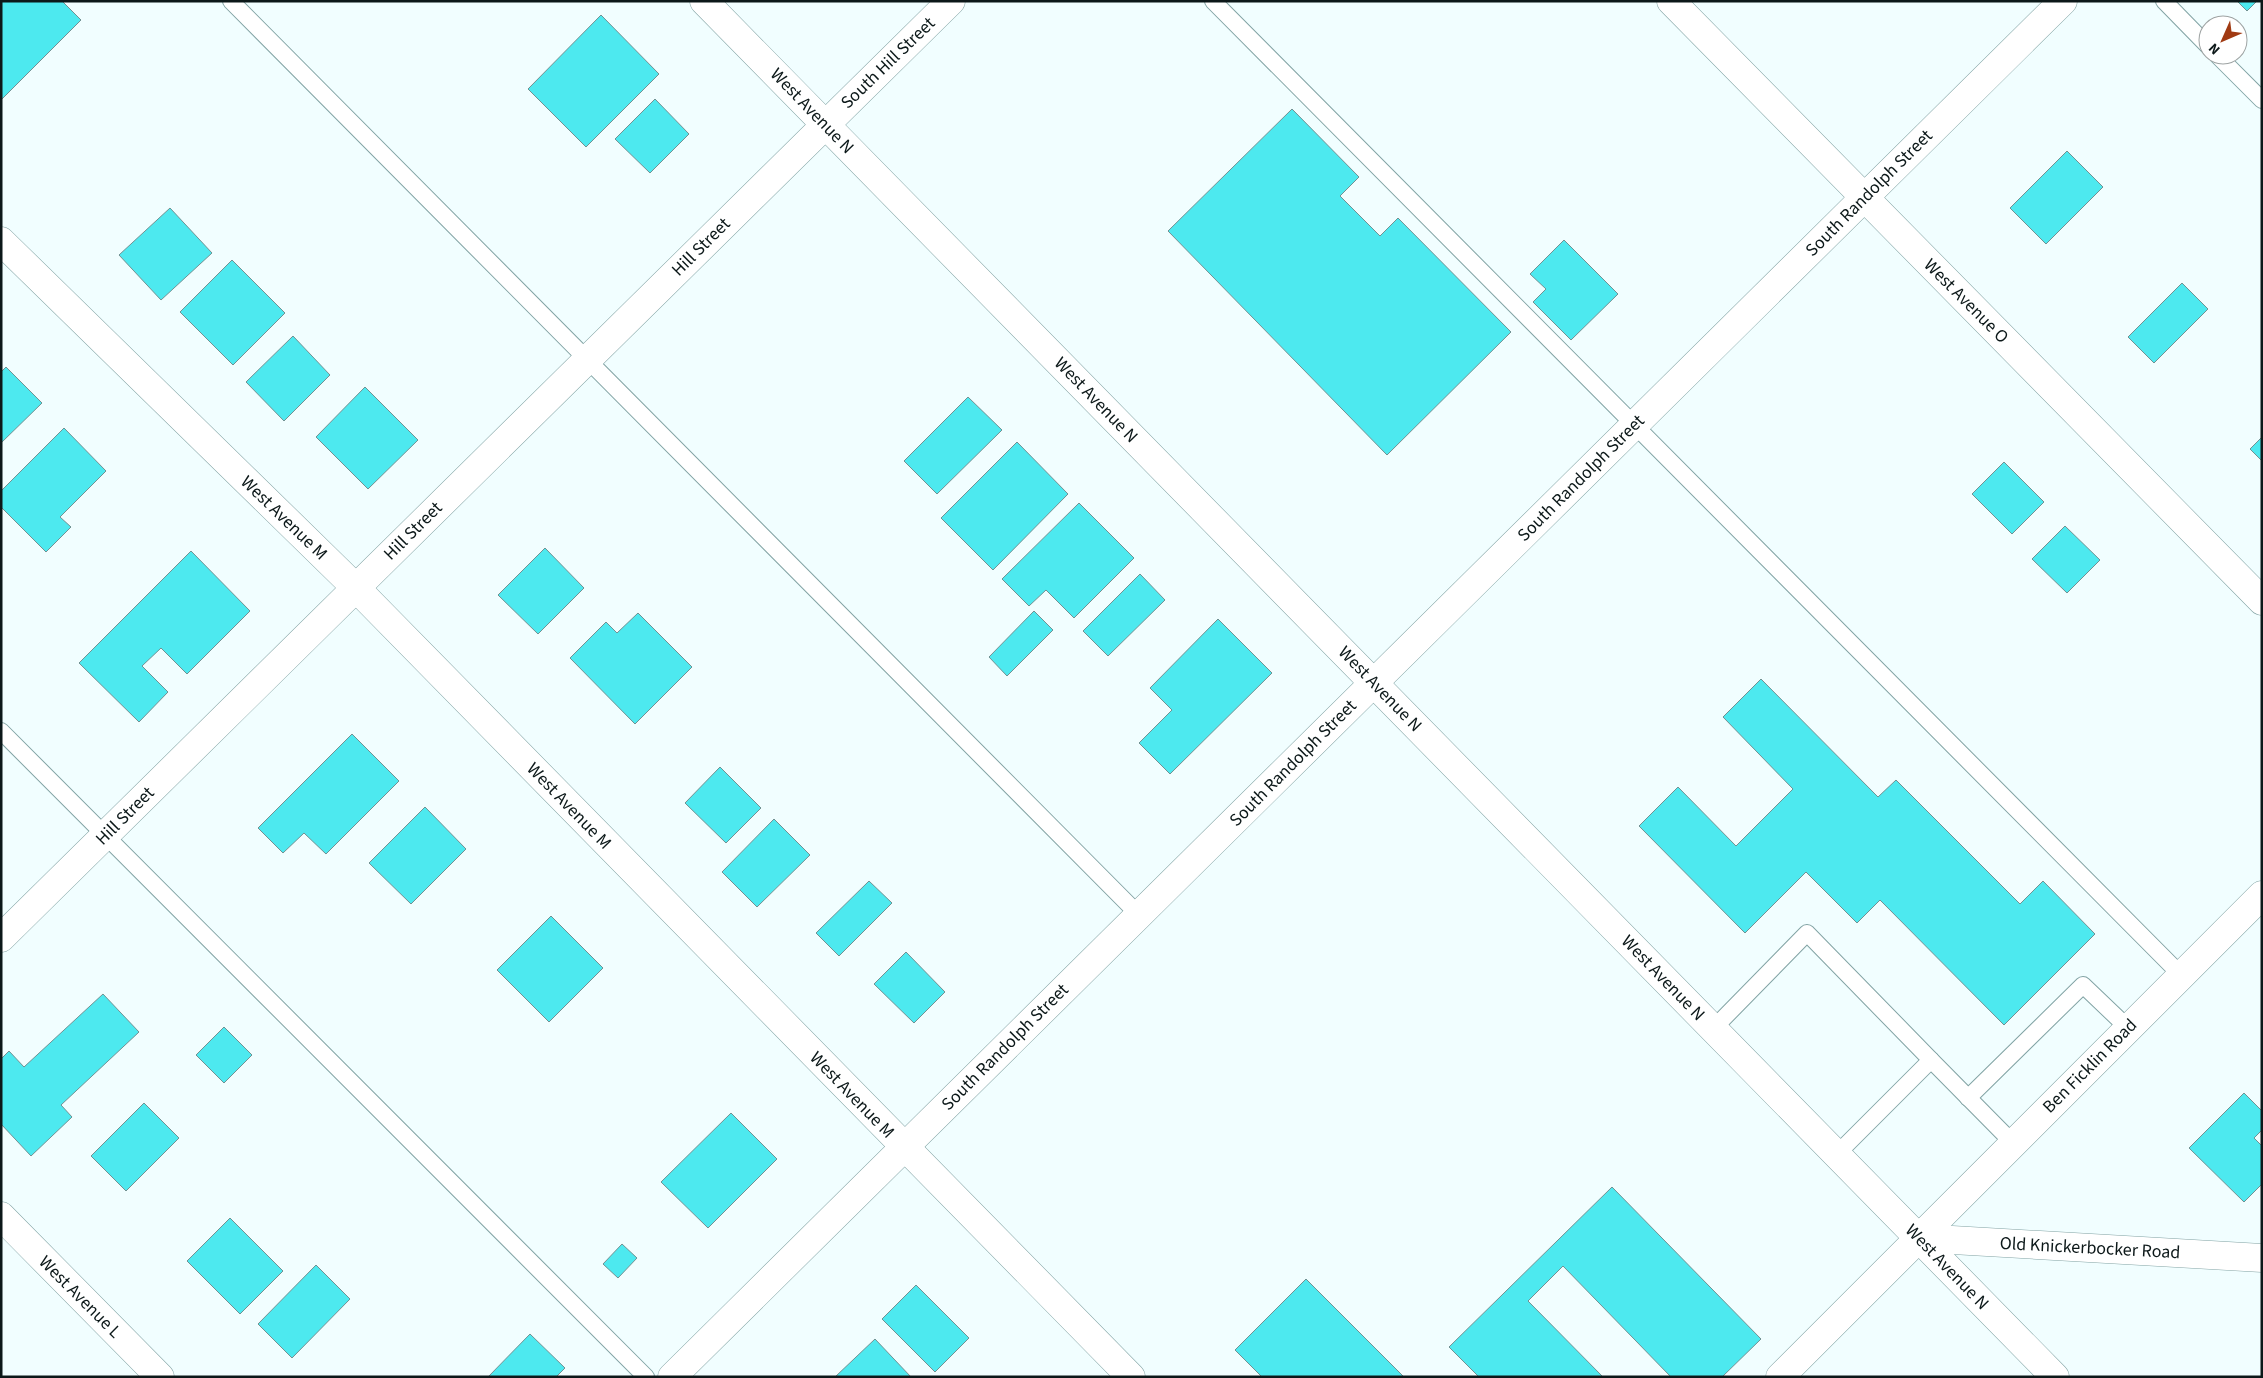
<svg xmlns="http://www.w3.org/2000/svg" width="2263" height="1378" font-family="'Source Sans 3',sans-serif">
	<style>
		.building { fill: #4de9ef; stroke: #719192 }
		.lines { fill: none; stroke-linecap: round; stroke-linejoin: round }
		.service-casing { stroke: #82a3a4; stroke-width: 18 }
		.minor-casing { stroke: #82a3a4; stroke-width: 29 }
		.tertiary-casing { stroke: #82a3a4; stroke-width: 29 }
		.secondary-casing { stroke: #82a3a4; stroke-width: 29 }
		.service { stroke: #fff; stroke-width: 16 }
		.minor { stroke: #fff; stroke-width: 28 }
		.tertiary { stroke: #fff; stroke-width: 28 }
		.secondary { stroke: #fff; stroke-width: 28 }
		.labels { text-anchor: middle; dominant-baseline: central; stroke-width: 4; stroke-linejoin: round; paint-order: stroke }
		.street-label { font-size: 18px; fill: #0c1819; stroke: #fff }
	</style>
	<rect width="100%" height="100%" fill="#f1feff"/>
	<g class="building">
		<path d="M1,1h61l19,19 -80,80z"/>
		<path d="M2237,1h20l-10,10z"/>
		<path d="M601,15l58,59 -73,73 -58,-58z"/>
		<path d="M655,99l34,35 -39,39 -35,-34z"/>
		<path d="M1292,109l67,68 -19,19 40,40 18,-18 113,114 -124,123 -219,-224z"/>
		<path d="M2067,151l36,36 -57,57 -36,-36z"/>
		<path d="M170,208l42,45 -51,47 -42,-45z"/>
		<path d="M1564,240l54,54 -47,46 -38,-38 13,-13 -16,-15z"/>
		<path d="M232,260l53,53 -52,52 -53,-53z"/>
		<path d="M2182,283l26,26 -54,54 -26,-26z"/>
		<path d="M293,336l37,39 -46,46 -38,-39z"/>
		<path d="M6,367l36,36 -41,40v-71z"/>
		<path d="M365,387l53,53 -50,49 -52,-52z"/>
		<path d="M968,397l34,33 -65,64 -33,-33z"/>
		<path d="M64,428l42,43 -46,46 11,10 -25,25 -45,-45v-16z"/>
		<path d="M2262,437v24l-12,-12z"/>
		<path d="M1017,442l51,52 -75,76 -52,-52z"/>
		<path d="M2004,462l40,40 -32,32 -40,-40z"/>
		<path d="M1079,503l55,55 -60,60 -28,-28 -17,16 -27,-27z"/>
		<path d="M2065,526l35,34 -33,33 -35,-34z"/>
		<path d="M545,548l39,40 -46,46 -40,-39z"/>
		<path d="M191,551l59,60 -63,63 -26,-26 -19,18 26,26 -29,30 -60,-59z"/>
		<path d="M1140,574l25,26 -57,56 -25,-25z"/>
		<path d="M1034,611l19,19 -46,46 -18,-19z"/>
		<path d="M638,613l54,54 -57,57 -65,-66 36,-36 11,11z"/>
		<path d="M1218,619l54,54 -102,101 -31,-31 33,-33 -22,-22z"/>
		<path d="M1761,679l117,118 18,-17 124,124 23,-23 52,53 -91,91 -124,-125 -23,23 -51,-51 -61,61 -106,-107 39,-39 58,59 57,-57 -70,-72z"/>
		<path d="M352,734l47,47 -73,73 -22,-21 -21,20 -25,-25z"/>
		<path d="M720,767l41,41 -35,35 -41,-40z"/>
		<path d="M425,807l41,42 -55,55 -42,-41z"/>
		<path d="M774,819l36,36 -53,52 -35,-35z"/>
		<path d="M869,881l23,22 -53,53 -23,-23z"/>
		<path d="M551,916l52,52 -54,54 -52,-52z"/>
		<path d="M906,952l39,40 -31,31 -40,-39z"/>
		<path d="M103,994l36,38 -78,73 11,12 -41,39 -30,-32v-65l8,-8 15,16z"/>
		<path d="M224,1027l28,28 -28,28 -28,-28z"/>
		<path d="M2244,1093l18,18v19l-8,8 8,8v38l-18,18 -55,-54z"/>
		<path d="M144,1103l35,35 -53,53 -35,-35z"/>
		<path d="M731,1113l46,46 -69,69 -47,-46z"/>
		<path d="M1612,1187l149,152 -39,38h-51l-108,-111 -35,35 75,76h-124l-30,-30z"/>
		<path d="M230,1218l53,53 -43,43 -53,-53z"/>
		<path d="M622,1244l15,14 -19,20 -15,-14z"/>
		<path d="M316,1265l34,34 -58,59 -34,-34z"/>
		<path d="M1306,1279l98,98h-142l-27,-27z"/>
		<path d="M916,1285l53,53 -34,34 -53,-53z"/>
		<path d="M530,1334l35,34 -9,9h-68z"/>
		<path d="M875,1339l36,38h-76z"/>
	</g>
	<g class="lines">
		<defs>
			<g id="service">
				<path d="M231,1l908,914"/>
				<path d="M1213,1l968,974"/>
				<path d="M2164,1l44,45"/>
				<path d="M2217,55l45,45"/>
				<path d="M1,731l645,646"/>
				<path d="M1713,1029l94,-96 124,127 -95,95"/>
				<path d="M1931,1060l82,83"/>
				<path d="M1968,1098l115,-113 45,43"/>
			</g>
			<g id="minor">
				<path d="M1671,1l591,600"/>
				<path d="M1,241l355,347 775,789"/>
				<path d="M1,938l950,-937"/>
				<path d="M1918,1238l344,20"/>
				<path d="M672,1377l1391,-1376"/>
			</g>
			<path id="tertiary" d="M1780,1377l482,-482"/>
			<g id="secondary">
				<path d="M704,1l1351,1376"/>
				<path d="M1,1216l159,161"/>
			</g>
		</defs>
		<use href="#service" class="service-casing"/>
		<use href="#minor" class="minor-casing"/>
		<use href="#tertiary" class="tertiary-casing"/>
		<use href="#secondary" class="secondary-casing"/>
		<use href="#service" class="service"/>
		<use href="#minor" class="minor"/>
		<use href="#tertiary" class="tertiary"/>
		<use href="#secondary" class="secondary"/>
	</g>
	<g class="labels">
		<g class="street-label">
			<text transform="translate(888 63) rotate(-44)">South Hill Street</text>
			<text transform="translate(812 111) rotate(46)">West Avenue N</text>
			<text transform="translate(1869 193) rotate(-45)">South Randolph Street</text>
			<text transform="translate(701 247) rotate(-45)">Hill Street</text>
			<text transform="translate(1966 301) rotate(45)">West Avenue O</text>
			<text transform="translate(1096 400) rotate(46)">West Avenue N</text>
			<text transform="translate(1581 478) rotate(-45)">South Randolph Street</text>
			<text transform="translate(284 518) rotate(44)">West Avenue M</text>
			<text transform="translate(413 531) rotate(-45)">Hill Street</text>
			<text transform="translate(1380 689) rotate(46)">West Avenue N</text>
			<text transform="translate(1293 763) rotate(-45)">South Randolph Street</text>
			<text transform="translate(569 806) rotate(46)">West Avenue M</text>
			<text transform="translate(125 816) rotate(-45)">Hill Street</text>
			<text transform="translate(1663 978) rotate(46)">West Avenue N</text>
			<text transform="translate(1005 1047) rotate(-45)">South Randolph Street</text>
			<text transform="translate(2090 1066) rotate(-45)">Ben Ficklin Road</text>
			<text transform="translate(852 1095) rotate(46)">West Avenue M</text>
			<text transform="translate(2090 1248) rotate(3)">Old Knickerbocker Road</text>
			<text transform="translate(1947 1267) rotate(46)">West Avenue N</text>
			<text transform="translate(80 1297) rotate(45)">West Avenue L</text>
		</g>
	</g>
	<rect width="2263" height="1378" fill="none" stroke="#0c1819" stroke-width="5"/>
	<g transform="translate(2223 40) rotate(225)"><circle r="24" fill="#ffffff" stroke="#9ea3a3"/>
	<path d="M0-4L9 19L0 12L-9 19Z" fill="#a03a12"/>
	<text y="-8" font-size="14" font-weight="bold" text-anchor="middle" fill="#0c1819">N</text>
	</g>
</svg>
